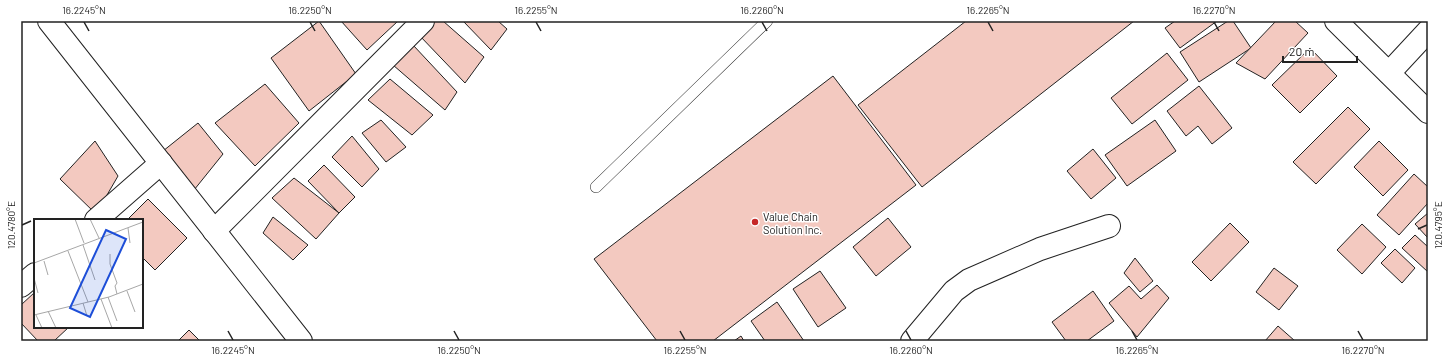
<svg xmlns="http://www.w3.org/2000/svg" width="1449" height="362" font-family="Barlow,sans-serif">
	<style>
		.building { fill: #f3c9c0; stroke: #222 }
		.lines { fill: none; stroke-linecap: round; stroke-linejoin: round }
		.service-casing { stroke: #222; stroke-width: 12 }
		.minor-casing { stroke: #222; stroke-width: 24 }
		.trunk-casing { stroke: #222; stroke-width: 24 }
		.service { stroke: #fff; stroke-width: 11 }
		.minor { stroke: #fff; stroke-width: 22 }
		.trunk { stroke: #fff; stroke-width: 22 }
		.ticks { fill: none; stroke: #222; stroke-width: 1.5 }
		.poi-dot { fill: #c62828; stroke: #fff; stroke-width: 1.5 }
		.labels { text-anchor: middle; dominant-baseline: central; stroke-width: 3; stroke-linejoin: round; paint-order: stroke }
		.poi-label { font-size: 11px; fill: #222; stroke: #fff; text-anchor: start }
		.inset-road { fill: none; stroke: #a7a7a7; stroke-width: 1 }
		.view { fill: #1d4ed8; fill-opacity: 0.15; stroke: #1d4ed8; stroke-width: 2 }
		.inset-edge { fill: none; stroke: #222; stroke-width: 2 }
		.neatline { fill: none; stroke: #222; stroke-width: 1.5 }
		.ticks-label { font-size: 10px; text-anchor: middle; fill: #222 }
	</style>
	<rect width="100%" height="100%" fill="#fff"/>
	<g class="building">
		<path d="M319,21l37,53 -47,37 -38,-53z"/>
		<path d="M341,21h57l-31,29z"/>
		<path d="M434,21h9l41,36 -19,26 -46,-48z"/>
		<path d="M463,21h35l9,8 -16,21z"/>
		<path d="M966,21h168l-212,166 -64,-82z"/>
		<path d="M1175,21h42l-37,27 -15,-20z"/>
		<path d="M1228,21h5l18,27 -52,34 -19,-30z"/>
		<path d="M1276,21h19l13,12 -43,46 -29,-16z"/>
		<path d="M413,45l44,47 -12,18 -52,-45z"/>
		<path d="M1310,48l27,28 -37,37 -28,-28z"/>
		<path d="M1167,53l21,27 -56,44 -21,-26z"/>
		<path d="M833,76l83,109 -203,156h-56l-63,-82z"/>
		<path d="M390,79l43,36 -21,20 -44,-35z"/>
		<path d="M265,84l34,39 -44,43 -40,-43z"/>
		<path d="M1199,86l33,42 -20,16 -14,-18 -12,10 -19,-25z"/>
		<path d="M1348,107l22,22 -54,55 -23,-22z"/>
		<path d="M381,120l25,27 -20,15 -24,-29z"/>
		<path d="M1155,120l21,31 -49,35 -22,-31z"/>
		<path d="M198,123l25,31 -29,36 -31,-39z"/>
		<path d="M352,136l27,33 -17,18 -30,-30z"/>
		<path d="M95,141l23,35 -22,38 -36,-35z"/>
		<path d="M1379,141l29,29 -25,26 -29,-29z"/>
		<path d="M1093,149l23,29 -25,21 -24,-28z"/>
		<path d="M324,165l31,32 -16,16 -31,-32z"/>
		<path d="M1414,174l14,13v16l-29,32 -22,-20z"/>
		<path d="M294,178l45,35 -23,26 -44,-41z"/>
		<path d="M148,199l39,39 -32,32 -13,-13v-37h-15z"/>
		<path d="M1428,213v25l-13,-14z"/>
		<path d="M273,217l35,28 -15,15 -30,-27z"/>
		<path d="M888,218l23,29 -35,29 -23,-29z"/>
		<path d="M1230,223l19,19 -38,39 -19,-19z"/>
		<path d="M1362,224l24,23 -24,27 -25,-24z"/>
		<path d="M1415,235l13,12v25l-26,-24z"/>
		<path d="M1395,249l20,19 -13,15 -21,-20z"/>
		<path d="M1135,258l18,23 -13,11 -16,-19z"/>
		<path d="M1274,268l24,18 -19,24 -23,-18z"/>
		<path d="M820,271l26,37 -28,19 -25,-38z"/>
		<path d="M1157,285l12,13 -32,39 -28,-34 20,-17 12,13z"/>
		<path d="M1093,291l21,30 -27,20h-21l-14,-19z"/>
		<path d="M35,292v35h34l-15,14h-16l-17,-18v-18z"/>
		<path d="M777,302l27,39h-39l-14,-20z"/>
		<path d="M1278,326l17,15h-30z"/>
		<path d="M189,330l11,11h-22z"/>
		<path d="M741,336l3,5h-10z"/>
	</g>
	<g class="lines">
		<defs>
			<path id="service" d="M596,187l171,-166"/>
			<g id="minor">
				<path d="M49,21l252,320"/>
				<path d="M1389,73l39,-42"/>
				<path d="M96,220l65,-57"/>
				<path d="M214,231l209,-210"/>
				<path d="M21,286l14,-12"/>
				<path d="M912,341l42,-50 15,-11 71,-31 69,-23"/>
			</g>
			<path id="trunk" d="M1336,21l92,91"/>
		</defs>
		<use href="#service" class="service-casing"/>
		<use href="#minor" class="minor-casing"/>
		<use href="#trunk" class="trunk-casing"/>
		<use href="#service" class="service"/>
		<use href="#minor" class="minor"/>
		<use href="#trunk" class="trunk"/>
	</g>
	<path class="ticks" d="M84,22l5,9M310,22l5,9M536,22l5,9M762,22l5,9M988,22l5,9M1214,22l5,9M22,225l9,-4M1418,229l9,-4M228,331l5,9M454,331l5,9M680,331l5,9M906,331l5,9M1132,331l5,9M1358,331l5,9"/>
	<circle class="poi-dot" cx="755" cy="222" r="4"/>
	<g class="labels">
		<g class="poi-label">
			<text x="763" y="216">Value Chain<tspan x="763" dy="13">Solution Inc.</tspan></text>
		</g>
	</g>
	<g transform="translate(34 219)">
		<rect width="109" height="109" fill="#fff"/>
		<path class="inset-road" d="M41,0l9,24M56,0l9,19M94,9l2,15M49,26l12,35M34,32l20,51M76,35v10l7,19 -2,3 2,8M10,42l4,14M0,44l109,-41M0,59l4,15M93,72l8,21M74,78l9,24M67,80l11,29M49,84l4,13M14,92l8,17M0,96l75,-18 34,-13M2,96l6,13"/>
		<path class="view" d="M72,11l20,9 -36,78 -20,-9z"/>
		<rect width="109" height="109" class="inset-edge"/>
	</g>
	<rect width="1449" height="362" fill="none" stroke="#ffffff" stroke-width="44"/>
	<path d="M1283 56v6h74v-6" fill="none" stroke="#222222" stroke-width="2"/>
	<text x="1289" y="56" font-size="12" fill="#222222" stroke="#ffffff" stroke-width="3" paint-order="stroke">20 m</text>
	<rect x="22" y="22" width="1405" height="318" class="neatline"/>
	<g class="ticks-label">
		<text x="84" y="14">16.2245°N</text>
		<text x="310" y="14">16.2250°N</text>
		<text x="536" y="14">16.2255°N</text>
		<text x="762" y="14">16.2260°N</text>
		<text x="988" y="14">16.2265°N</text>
		<text x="1214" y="14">16.2270°N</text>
		<text transform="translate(1438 225) rotate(-90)" y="4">120.4795°E</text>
		<text transform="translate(11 225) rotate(-90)" y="4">120.4780°E</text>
		<text x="233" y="354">16.2245°N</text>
		<text x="459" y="354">16.2250°N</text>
		<text x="685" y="354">16.2255°N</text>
		<text x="911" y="354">16.2260°N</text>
		<text x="1137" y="354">16.2265°N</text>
		<text x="1363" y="354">16.2270°N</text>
	</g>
</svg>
